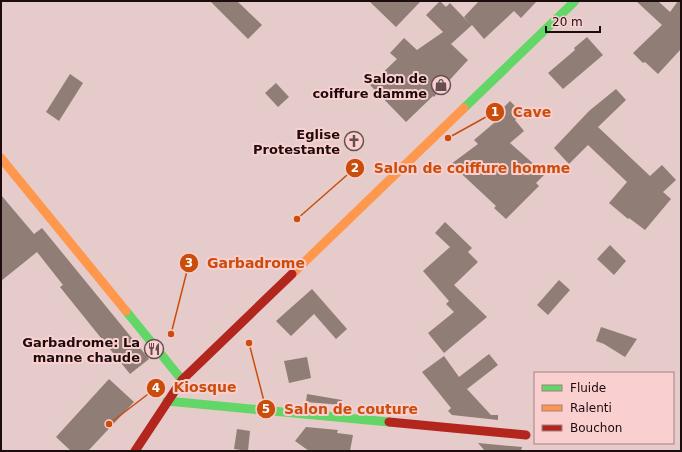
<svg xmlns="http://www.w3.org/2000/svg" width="682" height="452" font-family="'DejaVu Sans',sans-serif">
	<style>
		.building { fill: #8f7d76 }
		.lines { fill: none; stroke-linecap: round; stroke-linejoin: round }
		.fast { stroke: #63d668; stroke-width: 9 }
		.slow { stroke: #ff974d; stroke-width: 9 }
		.jam { stroke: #b3261e; stroke-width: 9 }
		.labels { text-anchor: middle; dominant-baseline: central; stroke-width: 4; stroke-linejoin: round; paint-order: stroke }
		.poi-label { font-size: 13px; font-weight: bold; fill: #1d0c0d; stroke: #f9cfd0; text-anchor: end }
		.leader { fill: none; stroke: #ca4d0c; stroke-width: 1.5 }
		.callout-dot { fill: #ca4d0c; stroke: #f9cfd0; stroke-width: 1.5 }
		.mark-label { font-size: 12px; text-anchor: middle; font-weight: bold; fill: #fff }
		.callout-label { font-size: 14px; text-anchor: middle; font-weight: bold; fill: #ca4d0c; stroke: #f9cfd0; stroke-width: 4; stroke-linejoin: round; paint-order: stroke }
	</style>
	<rect width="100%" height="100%" fill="#e6cbcb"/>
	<g class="building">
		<path d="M210,1h27l25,24 -14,14z"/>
		<path d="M369,1h52l-25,26z"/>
		<path d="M440,1l6,6 4,-4 20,21 -6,-7 15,-16h58l-16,17 -7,-7 -30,28 -12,-14 -21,19 17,16 -34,37 -1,-1 -27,26 -36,-37 27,-26 -7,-6 14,-15 13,12 26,-18 -17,-17z"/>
		<path d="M636,1h22l12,11 8,-11h3v48l-23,25 -13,-12 -2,1 -10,-10 29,-28z"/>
		<path d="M587,37l16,18 -40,34 -15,-16 27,-23 -1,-2z"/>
		<path d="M70,74l13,9 -24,38 -13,-9z"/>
		<path d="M276,83l13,14 -11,10 -13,-14z"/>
		<path d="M616,89l10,11 -28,27 52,49 12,-11 14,15 -13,12 8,7 -26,31 -16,-12 -1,1 -19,-16 18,-21 -39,-37 -19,19 -15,-16 35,-37z"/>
		<path d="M510,101l12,12 -7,7 9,11 -14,12 35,31 -9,9 3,3 -33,33 -12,-11 2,-2 -45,-42 27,-20 -4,-4 20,-17 -7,-9 13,-11 4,4z"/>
		<path d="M1,195l33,39 8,-6 107,131 -19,15 -70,-87 3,-2 -26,-33 -36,29z"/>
		<path d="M445,222l27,26 -4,4 10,10 -24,23 33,32 -43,36 -16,-20 26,-21 -8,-8 3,-3 -26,-30 27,-24 -15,-14z"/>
		<path d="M610,245l16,16 -12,14 -17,-16z"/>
		<path d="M559,280l11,10 -22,25 -11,-10z"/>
		<path d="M312,289l35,40 -11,10 -22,-25 -23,22 -15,-15z"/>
		<path d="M601,327l36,12 -12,18 -21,-13 -8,-3z"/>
		<path d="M489,354l9,11 -31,24 24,26h7v5l-46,-5 -4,-4 3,-3 -29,-36 22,-16 15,21z"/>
		<path d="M307,357l4,21 -22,5 -5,-22z"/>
		<path d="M109,379l25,23 -46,49h-17l-15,-14z"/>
		<path d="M307,394l35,6v5l-36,-3z"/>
		<path d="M306,427l32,3 -1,3 16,2 -3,16h-41l-14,-10z"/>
		<path d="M237,429l13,2 -2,20 -14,-2z"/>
		<path d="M478,443l44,4 -1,4h-36z"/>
	</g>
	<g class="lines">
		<g class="fast">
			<path d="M464,108l111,-107"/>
			<path d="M126,311l56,69"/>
			<path d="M167,401l222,21"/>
		</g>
		<g class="slow">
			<path d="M1,158l125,153"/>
			<path d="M292,274l172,-166"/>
		</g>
		<g class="jam">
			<path d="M389,422l137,13"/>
			<path d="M135,451l47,-71 110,-106"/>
		</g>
	</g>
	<defs>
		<symbol id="shop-ring" viewBox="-11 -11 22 22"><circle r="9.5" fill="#f9cfd0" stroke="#634f50" stroke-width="1.5"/><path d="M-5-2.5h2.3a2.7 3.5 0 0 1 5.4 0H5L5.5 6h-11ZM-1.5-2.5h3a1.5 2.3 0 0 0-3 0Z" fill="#634f50"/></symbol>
		<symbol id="church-ring" viewBox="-11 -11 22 22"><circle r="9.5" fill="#f9cfd0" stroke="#634f50" stroke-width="1.5"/><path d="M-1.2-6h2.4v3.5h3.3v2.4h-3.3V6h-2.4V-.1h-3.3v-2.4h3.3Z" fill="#634f50"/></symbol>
		<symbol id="restaurant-ring" viewBox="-11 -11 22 22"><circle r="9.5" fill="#f9cfd0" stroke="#634f50" stroke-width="1.5"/><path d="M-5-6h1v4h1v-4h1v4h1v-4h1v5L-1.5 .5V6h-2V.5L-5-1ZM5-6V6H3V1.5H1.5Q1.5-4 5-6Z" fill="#634f50"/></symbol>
	</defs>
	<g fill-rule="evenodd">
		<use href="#shop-ring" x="430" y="74" width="22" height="22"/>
		<use href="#church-ring" x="343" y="130" width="22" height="22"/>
		<use href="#restaurant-ring" x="143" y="338" width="22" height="22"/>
	</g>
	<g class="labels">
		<g class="poi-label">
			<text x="427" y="78">Salon de<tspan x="427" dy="15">coiffure damme</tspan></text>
			<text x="340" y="134">Eglise<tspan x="340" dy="15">Protestante</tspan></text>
			<text x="140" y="342">Garbadrome: La<tspan x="140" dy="15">manne chaude</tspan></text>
		</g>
	</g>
	<path class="leader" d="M448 138L495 112M297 219L355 168M171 334L189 263M109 424L156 388M249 343L266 409"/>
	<g class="callout-dot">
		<circle cx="448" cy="138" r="4"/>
		<circle cx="297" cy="219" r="4"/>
		<circle cx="171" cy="334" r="4"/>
		<circle cx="109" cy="424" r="4"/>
		<circle cx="249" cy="343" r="4"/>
		<circle cx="495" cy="112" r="10"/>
		<circle cx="355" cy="168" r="10"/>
		<circle cx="189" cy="263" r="10"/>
		<circle cx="156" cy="388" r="10"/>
		<circle cx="266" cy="409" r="10"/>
	</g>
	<g class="mark-label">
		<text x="495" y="116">1</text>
		<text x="355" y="172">2</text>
		<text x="189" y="267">3</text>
		<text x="156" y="392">4</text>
		<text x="266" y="413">5</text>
	</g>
	<g class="callout-label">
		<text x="532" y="117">Cave</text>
		<text x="472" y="173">Salon de coiffure homme</text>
		<text x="256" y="268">Garbadrome</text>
		<text x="205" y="392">Kiosque</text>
		<text x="351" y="414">Salon de couture</text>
	</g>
	<rect width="682" height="452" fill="none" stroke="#1d0c0d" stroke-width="4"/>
	<rect x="534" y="372" width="140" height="72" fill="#f9cfd0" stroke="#a18182"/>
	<rect x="542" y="385" width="20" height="6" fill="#63d668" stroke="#a18182"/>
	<text x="570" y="392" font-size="12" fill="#1d0c0d">Fluide</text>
	<rect x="542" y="405" width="20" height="6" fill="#ff974d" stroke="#a18182"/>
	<text x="570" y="412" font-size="12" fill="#1d0c0d">Ralenti</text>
	<rect x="542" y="425" width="20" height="6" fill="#b3261e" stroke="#a18182"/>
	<text x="570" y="432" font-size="12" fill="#1d0c0d">Bouchon</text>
	<path d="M546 26v6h54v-6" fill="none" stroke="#1d0c0d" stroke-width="2"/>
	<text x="552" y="26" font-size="12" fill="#1d0c0d" stroke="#f9cfd0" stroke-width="3" paint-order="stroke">20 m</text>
</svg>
